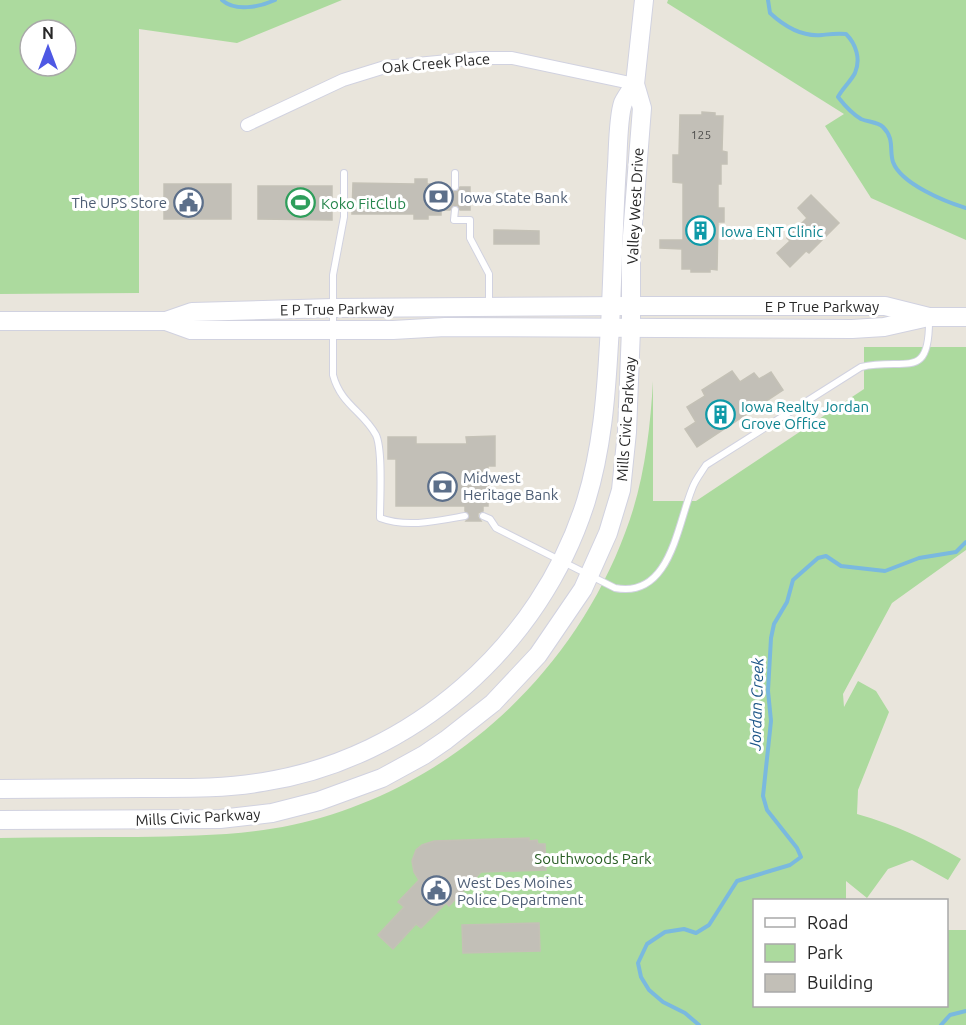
<svg xmlns="http://www.w3.org/2000/svg" width="966" height="1025" font-family="Ubuntu,sans-serif">
	<style>
		.green { fill: #acda9e; fill-rule: evenodd }
		.lines { fill: none; stroke-linecap: round; stroke-linejoin: round }
		.stream { stroke: #7ab9df; stroke-width: 4 }
		.building { fill: #c2bfb7; stroke: #c4c1b6; stroke-width: 1.5 }
		.service-casing { stroke: #d1d2e0; stroke-width: 8 }
		.minor-casing { stroke: #d1d2e0; stroke-width: 14 }
		.secondary-casing { stroke: #d1d2e0; stroke-width: 20 }
		.service { stroke: #fff; stroke-width: 6 }
		.minor { stroke: #fff; stroke-width: 12 }
		.secondary { stroke: #fff; stroke-width: 18 }
		.labels { text-anchor: middle; dominant-baseline: central; stroke-width: 6; stroke-linejoin: round; paint-order: stroke }
		.number-label { font-size: 12px; fill: #4e4e4c }
		.street-label { font-size: 15px; fill: #282828; stroke: #fff }
		.service-label { font-size: 15px; fill: #4e5e75; stroke: #fff; text-anchor: start }
		.leisure-label { font-size: 15px; fill: #27864d; stroke: #fff; text-anchor: start }
		.culture-label { font-size: 15px; fill: #0d838f; stroke: #fff; text-anchor: start }
		.park-label { font-size: 15px; fill: #275c22; stroke: #fff }
		.water-label { font-size: 16px; font-style: italic; fill: #1d5688; stroke: #fff }
	</style>
	<rect width="100%" height="100%" fill="#e9e5dc"/>
	<g class="green">
		<path d="M0,0h342l-105,43 -98,-14v264l-139,1zM30,30h36v36h-36z"/>
		<path d="M668,0h298v240l-95,-42 -46,-72 19,-12 -177,-111z"/>
		<path d="M864,347h102v203l-74,53 -49,91 1,13 14,-26 18,10 13,21 -31,78 -1,24c39,11 70,26 104,45l-13,21 -36,-20 -24,9 -21,29 -21,-17v19h-92v106h192l1,-76h19v95h-966v-187c46,-1 92,-1 137,-1 52,-1 104,-1 155,-12 153,-33 279,-147 333,-292 19,-49 25,-101 28,-152v120h43l168,-112z"/>
	</g>
	<g class="lines">
		<g class="stream">
			<path d="M222,0c13,12 38,7 53,0"/>
			<path d="M768,0l2,13c14,13 32,24 52,22 9,-1 15,-2 24,-1 10,10 15,25 9,39 -4,8 -13,16 -17,24 7,9 13,16 23,22 7,3 17,3 22,8 12,12 6,23 10,35 8,22 53,40 73,46"/>
			<path d="M699,1025l-14,-12 -22,-11 -14,-12 -8,-13 -3,-14 9,-19 18,-12 19,-3 12,4 13,-8 28,-44 53,-16 11,-8 -4,-9 -30,-38 -4,-14 8,-75 -3,-30 3,-53 3,-14 13,-22 6,-22 25,-22 8,-2 15,10 44,5 34,-13 37,-6 10,-10"/>
			<path d="M941,1025l9,-10 16,-4"/>
		</g>
	</g>
	<g class="building">
		<path d="M702,112l13,1v3h8l-1,35 5,1v12h-6v20h-3v24h6v14h-6l-1,48 -7,-1v3h-19v-3h-9v-20l-22,-1v-8h23v-57l-10,-1v-27h6l1,-40h22z"/>
		<path d="M415,179h12v5h14v3h9l4,5 4,-1 2,-4h10v23h-10l-2,-4 -5,-1 -3,5h-9v5h-13v4h-14v-5h-62l1,-31 62,1z"/>
		<rect x="164" y="184" width="67" height="35"/>
		<path d="M258,186h74v34l-74,-1z"/>
		<path d="M811,195l28,28 -30,30 -3,-2 -16,16 -13,-14 13,-12 -3,-3 20,-20 -9,-10z"/>
		<path d="M494,230l45,1v13h-45z"/>
		<path d="M732,371l8,11 14,-9 5,6 12,-7 12,18 -86,57 -12,-18 11,-7 -9,-15 18,-11 -3,-6z"/>
		<path d="M495,436v30h-7v40h-5v5l-5,2v4l3,4h-15l4,-5 -5,-5v-5h-69v-47h-8v-22h28v7h51l-1,-7z"/>
		<path d="M529,838v3l8,-1 1,4h7l1,26 -65,2 -32,34 -3,-3 -25,25 -5,-4 -23,25 -15,-14 26,-28 -6,-5 21,-22 -5,-8 -2,-11 4,-11 6,-5 12,-4z"/>
		<path d="M539,923l1,28 -77,2 -1,-28z"/>
	</g>
	<g class="lines">
		<defs>
			<g id="service">
				<path d="M344,173v44l-11,58v100c8,30 30,36 43,60 7,15 4,64 4,83 27,10 57,3 85,-2"/>
				<path d="M455,173v14"/>
				<path d="M455,210l-1,10h16v18l19,36v30"/>
				<path d="M483,516l7,3 6,9 119,60c55,11 62,-62 77,-99 3,-9 9,-16 14,-24l155,-98c45,-10 69,15 68,-49"/>
			</g>
			<path id="minor" d="M247,125l96,-45 42,-13 95,-9h32l123,26"/>
			<g id="secondary">
				<path d="M0,321h166l26,-9 141,-4 298,-2h254l44,11h37"/>
				<path d="M166,321l25,9h202l52,-3 407,2 32,-2 40,-9"/>
				<path d="M0,789c48,0 95,-1 143,-1 40,0 80,1 120,-6 149,-23 278,-137 323,-281 16,-52 20,-105 23,-158 4,-59 4,-118 8,-177 1,-16 1,-49 6,-63 3,-6 8,-13 12,-19"/>
				<path d="M0,820l220,-1 52,-6 47,-12 63,-23 42,-23 22,-15 47,-37 45,-48 45,-66 25,-56 13,-43 6,-58 4,-103v-80l11,-141 -7,-24 9,-84"/>
			</g>
		</defs>
		<use href="#service" class="service-casing"/>
		<use href="#minor" class="minor-casing"/>
		<use href="#secondary" class="secondary-casing"/>
		<use href="#service" class="service"/>
		<use href="#minor" class="minor"/>
		<use href="#secondary" class="secondary"/>
	</g>
	<defs>
		<symbol id="bank-ring" viewBox="-11 -11 22 22"><circle r="9.5" fill="#fff" stroke="#5c6f8a" stroke-width="1.5"/><path d="M-6-4H6V4H-6ZM0-2.3a2.3 2.3 0 1 0 0 4.6a2.3 2.3 0 1 0 0-4.6Z" fill="#5c6f8a"/></symbol>
		<symbol id="civic-ring" viewBox="-11 -11 22 22"><circle r="9.5" fill="#fff" stroke="#5c6f8a" stroke-width="1.5"/><path d="M-.6-6.5H3V-4.5H.6V-3L4-1V1h2V6H-6V1h2V-1L-.6-3ZM-1.2 2.5V6h2.4V2.5Z" fill="#5c6f8a"/></symbol>
		<symbol id="stadium-ring" viewBox="-11 -11 22 22"><circle r="9.5" fill="#fff" stroke="#2e9e5b" stroke-width="1.5"/><path d="M0-5a6.5 5 0 1 0 0 10a6.5 5 0 1 0 0-10ZM-3.5-1.8h7v3.6h-7Z" fill="#2e9e5b"/></symbol>
		<symbol id="building-ring" viewBox="-11 -11 22 22"><circle r="9.5" fill="#fff" stroke="#0f9aa8" stroke-width="1.5"/><path d="M-4-6H4V6H1V3H-1V6H-4ZM-2.5-4.3h1.7v1.8h-1.7ZM.8-4.3h1.7v1.8H.8ZM-2.5-1h1.7V.8h-1.7ZM.8-1h1.7V.8H.8Z" fill="#0f9aa8"/></symbol>
	</defs>
	<g fill-rule="evenodd">
		<use href="#bank-ring" x="422" y="180" width="33" height="33"/>
		<use href="#civic-ring" x="172" y="186" width="33" height="33"/>
		<use href="#stadium-ring" x="284" y="186" width="33" height="33"/>
		<use href="#building-ring" x="684" y="214" width="33" height="33"/>
		<use href="#building-ring" x="704" y="398" width="33" height="33"/>
		<use href="#bank-ring" x="426" y="470" width="33" height="33"/>
		<use href="#civic-ring" x="420" y="874" width="33" height="33"/>
	</g>
	<g class="labels">
		<g class="number-label">
			<text x="701" y="134">125</text>
		</g>
		<g class="street-label">
			<text transform="translate(436 63) rotate(-5)">Oak Creek Place</text>
			<text transform="translate(635 206) rotate(-87)">Valley West Drive</text>
			<text x="822" y="306">E P True Parkway</text>
			<text transform="translate(337 309) rotate(-1)">E P True Parkway</text>
			<text transform="translate(626 419) rotate(-86)">Mills Civic Parkway</text>
			<text transform="translate(198 817) rotate(-3)">Mills Civic Parkway</text>
		</g>
		<g class="service-label">
			<text x="460" y="197">Iowa State Bank</text>
			<text x="167" y="202" text-anchor="end">The UPS Store</text>
			<text x="463" y="477">Midwest<tspan x="463" dy="17">Heritage Bank</tspan></text>
			<text x="457" y="882">West Des Moines<tspan x="457" dy="17">Police Department</tspan></text>
		</g>
		<g class="leisure-label">
			<text x="321" y="203">Koko FitClub</text>
		</g>
		<g class="culture-label">
			<text x="721" y="231">Iowa ENT Clinic</text>
			<text x="741" y="406">Iowa Realty Jordan<tspan x="741" dy="17">Grove Office</tspan></text>
		</g>
		<g class="park-label">
			<text x="593" y="858">Southwoods Park</text>
		</g>
		<g class="water-label">
			<text transform="translate(756 704) rotate(-88)">Jordan Creek</text>
		</g>
	</g>
	<rect x="753" y="899" width="195" height="108" fill="#ffffff" stroke="#a9a9a9" stroke-width="1.5"/>
	<rect x="765" y="918" width="30" height="9" fill="#ffffff" stroke="#a9a9a9" stroke-width="1.5"/>
	<text x="807" y="929" font-size="18" fill="#282828">Road</text>
	<rect x="765" y="944" width="30" height="18" fill="#acda9e" stroke="#a9a9a9" stroke-width="1.5"/>
	<text x="807" y="959" font-size="18" fill="#282828">Park</text>
	<rect x="765" y="974" width="30" height="18" fill="#c2bfb7" stroke="#a9a9a9" stroke-width="1.5"/>
	<text x="807" y="989" font-size="18" fill="#282828">Building</text>
	<g transform="translate(48 48)"><circle r="28" fill="#ffffff" stroke="#a9a9a9" stroke-width="1.5"/>
	<path d="M0-4.5L10 22L0 15L-10 22Z" fill="#4e58e4"/>
	<text y="-9" font-size="16" font-weight="bold" text-anchor="middle" fill="#282828">N</text>
	</g>
</svg>
